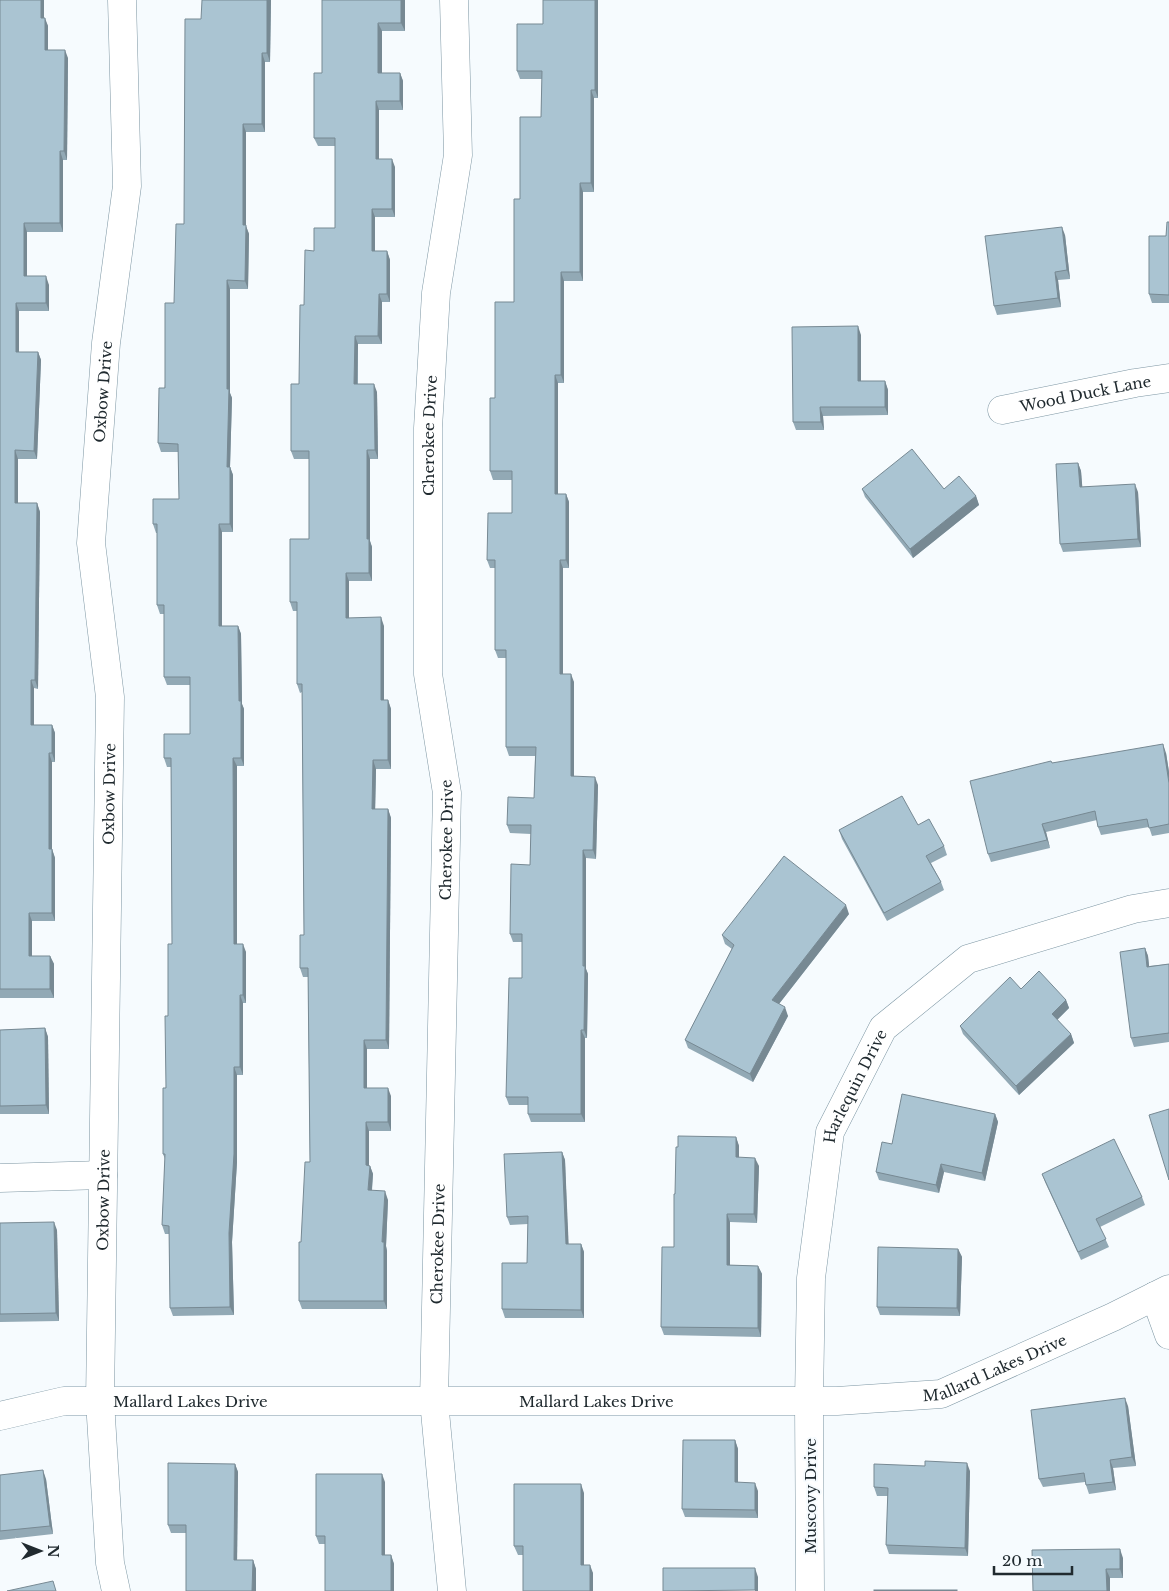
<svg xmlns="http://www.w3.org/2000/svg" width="1169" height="1591" font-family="'Libre Baskerville',serif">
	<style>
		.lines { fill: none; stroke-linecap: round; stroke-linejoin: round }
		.minor-casing { stroke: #7d96a3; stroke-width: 29 }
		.tertiary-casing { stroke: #7d96a3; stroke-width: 29 }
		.minor { stroke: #fff; stroke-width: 28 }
		.tertiary { stroke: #fff; stroke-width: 28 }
		.wall { fill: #92a9b5 }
		.shaded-wall { fill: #778993 }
		.building { fill: #aac4d2; stroke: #778993 }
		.labels { text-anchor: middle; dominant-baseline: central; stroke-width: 4; stroke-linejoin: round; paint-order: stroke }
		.street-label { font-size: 15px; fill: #202a2f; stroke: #f6fbfe }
	</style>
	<rect width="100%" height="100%" fill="#f6fbfe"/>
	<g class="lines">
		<defs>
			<g id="minor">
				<path id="s1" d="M1002,410l133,-27 34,-5"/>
				<path d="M0,1178l103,-3"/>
				<path d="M1155,1296l14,39"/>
				<path id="s2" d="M116,1591l-6,-28 -10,-162 10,-704 -19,-154 15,-200 21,-157 -5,-186"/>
				<path id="s3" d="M452,1591l-18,-190 13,-608 -19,-119v-246l8,-135 22,-138 -4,-155"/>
				<path id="s4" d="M810,1591l-1,-190 2,-123 19,-146 53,-104 85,-69 165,-50 36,-6"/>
			</g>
			<g id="tertiary">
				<path id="s5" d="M0,1416l64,-15h773l104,-7 172,-77 56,-28"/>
			</g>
		</defs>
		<use href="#minor" class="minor-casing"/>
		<use href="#tertiary" class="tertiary-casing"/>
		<use href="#minor" class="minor"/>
		<use href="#tertiary" class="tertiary"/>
	</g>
	<g class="wall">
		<path d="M0,0h44v18l4,8v24l20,8 -1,102h-4v72h-36v44l22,9v26h-30v41h19l3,8 -4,99h-19v44h19l3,9 -2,177 -4,-1v37h18l3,8v29h-3v87l3,9v63h-23v35h18l4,8v34h-54z"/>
		<path d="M271,0l-1,62h-5v70h-19v94l3,8 -1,55h-18v104l2,5 -2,69 3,8v57h-11v94h16l3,8 1,70 2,5v57h-7v178l9,8v51h-3v72h-6v87l-5,80 2,73 -61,1 -3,-8 -1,-74h-4l-3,-9 3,-66 -2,-5 9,-210 -1,-177h-4l-3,-9 26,-24v-49h-23l-3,-8v-63h-4l-3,-9v-72h-1l-3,-9 26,-25 -1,-47h-17l-3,-9 26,-219 17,-205z"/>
		<path d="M405,0v31h-23v42h18l3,8v29h-24v49l16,8v50h-20v34h12l3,9v42h-8v42h-24v40l19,8 1,67h-8v82l2,6v34h-23v37l35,8v74h4l3,9v60h-15l-1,40h13l3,9 -2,231h-22v39l24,8v35h-22v35h1l3,8 -1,17 16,9 -2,46 1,5v58h-85l-3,-8 2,-59 9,-80 -2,-185h-5l-3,-9 4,-33 -2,-243 -2,1 -3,-9v-73h-4l-3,-9 19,-63v-80h-15l-3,-8 8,-67 5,-79 10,-54 21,-23v-82h-17l-4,-8 8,-65z"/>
		<path d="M543,0h55v98h-4v94h-11v89h-19v102h-6v111h8l3,8v66h-6v106l11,8v94l24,9 -2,74 -10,-1v111l2,5 -1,64h-2v84h-54l-3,-8v-9h-19l-3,-8 16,-119v-36h-9l-3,-8 20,-69 1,-31 -21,-1 -3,-8 27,-27 1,-42h-26l-3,-9v-89h-8l-3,-8v-82h-5l-3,-8 25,-47v-33h-19l-3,-9 5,-73 19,-96 6,-103 21,-82 1,-38h-22l-3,-8 26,-47z"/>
		<path d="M1169,222v81h-17l-3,-9 17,-58z"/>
		<path d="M1065,235l5,44 -12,1 3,27 -64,8 -3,-9z"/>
		<path d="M861,335v46h24l3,9v25l-65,1 1,14h-28l-3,-8z"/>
		<path d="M1078,463l3,8 1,16 56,5 3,55 -78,5 -3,-8z"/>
		<path d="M862,489h82l32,7 3,9 -66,53 -48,-61z"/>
		<path d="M1166,753l3,19v61l-17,3 -3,-9 -48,8 -3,-8 -1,-7 -51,12 4,16 -59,14 -3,-8 64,-91z"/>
		<path d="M918,825l26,21 3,9 -16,8 10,19 3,8 -57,31 -45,-82 -3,-9z"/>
		<path d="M849,914l-70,90 9,12 -35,66 -65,-34 -3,-8 47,-91 -7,-5 -3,-9z"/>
		<path d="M1145,948l3,8 1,10 20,-2v78l-35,5 -3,-9z"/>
		<path d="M1021,989l45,11 3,8 -12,12 14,14 3,9 -55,52 -56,-61 -3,-8z"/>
		<path d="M45,1028l3,9 1,77h-49v-84z"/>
		<path d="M995,1114l3,8 -13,59 -41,-9 -5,21 -60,-13 -3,-8 16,-28z"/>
		<path d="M736,1137l3,9v12l20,8 -2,57 -27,-1v43l28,1 4,8 -1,63 -97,-2 -3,-8 13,-80 1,-53z"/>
		<path d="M562,1152l3,8 3,84h13l3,8v66h-79l-3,-9 25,-46 1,-39 -18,1 -3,-8z"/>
		<path d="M1042,1174l100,23 3,8 -45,22 9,20 -28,13 -36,-78z"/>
		<path d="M0,1223l57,7 2,91 -59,1z"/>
		<path d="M958,1249l4,8 -2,59 -80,-1 -3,-8z"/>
		<path d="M1128,1406l8,60 -23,2 3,22 -27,4 -4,-12 -42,5 -4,-8z"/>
		<path d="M735,1440l3,9v33l20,9v27l-73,-1 -3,-8z"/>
		<path d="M235,1464l3,8 -1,88h16l3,9v22h-70v-58h-15l-3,-8z"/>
		<path d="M970,1471l-2,85 -79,-2 -3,-9 2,-49h-11l-3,-9z"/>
		<path d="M0,1475l46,4 7,55 -53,6z"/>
		<path d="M385,1482v73h6l3,9v27l-69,-47h-6l-3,-8z"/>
		<path d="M584,1493v72l9,8v18l-70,-36h-5l-4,-9z"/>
		<path d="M1123,1558v20h-13v13h-77z"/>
	</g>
	<g class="shaded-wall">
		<path d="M41,0h3v26l-3,-8z"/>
		<path d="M267,0h4l-1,62 -3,-9z"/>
		<path d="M401,0h4v31l-4,-8z"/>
		<path d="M595,0h3v98l-3,-8z"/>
		<path d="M45,18l3,8v32l-3,-8z"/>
		<path d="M378,23l4,8v50l-4,-8z"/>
		<path d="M65,50l3,8 -1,102 -3,-9z"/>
		<path d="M262,53l3,9v70l-3,-8z"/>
		<path d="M400,73l3,8v29l-3,-9z"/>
		<path d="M591,90l3,8v94l-3,-9z"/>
		<path d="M376,101l3,9v57l-3,-8z"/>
		<path d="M243,124l3,8v94l3,8 -1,55 -3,-8 -2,-56z"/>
		<path d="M60,151l3,9v72l-3,-9z"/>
		<path d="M392,159l3,8v50l-3,-8z"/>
		<path d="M580,183l3,9v89l-3,-9z"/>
		<path d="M372,209l3,8v43l-3,-9z"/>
		<path d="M24,223l3,9v52l-3,-8z"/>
		<path d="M1062,227l3,8 5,44 -3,-9z"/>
		<path d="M387,251l3,9v42l-3,-8z"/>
		<path d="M561,272l3,9v102l-3,-8z"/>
		<path d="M1055,272l3,8 3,27 -3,-9z"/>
		<path d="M46,276l3,9v26l-3,-8z"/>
		<path d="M227,280l3,9v104l2,5 -2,69 3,8v57l-3,-8 -3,-57z"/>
		<path d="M379,294l3,8v42l-4,-8z"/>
		<path d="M16,303l3,8v49l-3,-8z"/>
		<path d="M858,326l3,9v55l-3,-9z"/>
		<path d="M355,336l3,8 -1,48 -3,-8z"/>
		<path d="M38,352l3,8 -4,99 -3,-8z"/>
		<path d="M555,375l3,8v119l-3,-8z"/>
		<path d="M885,381l3,9v25l-3,-8z"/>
		<path d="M374,384l3,8 1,67 -3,-9z"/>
		<path d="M820,407l3,9 1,14 -3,-8z"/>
		<path d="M15,450l3,9v52l-3,-8z"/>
		<path d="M367,450l3,9v82l2,6v34l-3,-8 -2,-34z"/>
		<path d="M1078,463l3,8 2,24 -3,-8z"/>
		<path d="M1135,484l3,8 3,55 -3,-8z"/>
		<path d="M566,494l3,8v66l-3,-8z"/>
		<path d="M976,496l3,9 -66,53 -3,-9z"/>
		<path d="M37,503l3,9 -2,177 -3,-9z"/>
		<path d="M219,524l3,8v102l-3,-8z"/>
		<path d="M560,560l3,8v114l-3,-8z"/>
		<path d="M346,573l3,8v45l-3,-8z"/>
		<path d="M381,617l3,9v83l-3,-9z"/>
		<path d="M238,626l3,8 1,70 2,5v57l-3,-8 -2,-57z"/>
		<path d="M571,674l3,8v103l-3,-9z"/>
		<path d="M31,680l3,8v45l-3,-8z"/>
		<path d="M388,700l3,9v60l-3,-9z"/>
		<path d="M52,725l3,8v29l-3,-9z"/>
		<path d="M1163,744l3,9 3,19v11z"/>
		<path d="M49,753l3,9v96l-3,-9z"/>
		<path d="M233,758l4,8v186l-3,-8z"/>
		<path d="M373,760l3,9 -1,48 -3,-8z"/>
		<path d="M595,777l3,8 -2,74 -3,-9z"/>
		<path d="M388,809l3,9 -2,231 -3,-9z"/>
		<path d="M1042,824l4,8 4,16 -3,-8z"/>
		<path d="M52,849l3,9v63l-3,-8z"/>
		<path d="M583,850l3,8v111l2,5 -1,64 -3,-8z"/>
		<path d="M846,905l3,9 -74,95 -3,-9z"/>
		<path d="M29,913l3,8v43l-3,-8z"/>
		<path d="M243,944l3,8v51l-3,-8z"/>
		<path d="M1145,948l3,8 2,19 -3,-8z"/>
		<path d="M50,956l4,8v34l-4,-9z"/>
		<path d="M240,995l3,8v72l-3,-8z"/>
		<path d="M1066,1000l3,8 -14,14 -3,-8z"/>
		<path d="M785,1007l3,9 -35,66 -3,-8z"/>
		<path d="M45,1028l3,9 1,77 -3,-9z"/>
		<path d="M581,1030l4,8v84l-4,-8z"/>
		<path d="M1071,1034l3,9 -55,52 -3,-9z"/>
		<path d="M364,1040l3,9v47l-3,-8z"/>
		<path d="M234,1067l3,8v87l-5,80 2,73 -4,-8 -1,-74z"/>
		<path d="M388,1088l3,8v35l-3,-9z"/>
		<path d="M995,1114l3,8 -13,59 -3,-8z"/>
		<path d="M366,1122l3,9v43l-3,-9z"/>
		<path d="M736,1137l3,9v20l-3,-9z"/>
		<path d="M562,1152l3,8 4,92 -3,-8z"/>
		<path d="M755,1158l4,8 -2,57 -3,-9z"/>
		<path d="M941,1164l3,8 -5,21 -3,-8z"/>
		<path d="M370,1166l3,8 -2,25 -3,-9z"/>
		<path d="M385,1191l3,9 -2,46 1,5v58l-3,-8 -2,-59z"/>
		<path d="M727,1214l3,8v52l-3,-9z"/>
		<path d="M54,1222l3,8 2,91 -3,-8z"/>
		<path d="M581,1244l3,8v66l-3,-8z"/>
		<path d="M958,1249l4,8 -2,59 -3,-8z"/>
		<path d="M758,1266l4,8 -1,63 -3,-9z"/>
		<path d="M1125,1398l3,8 8,60 -4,-9z"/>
		<path d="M735,1440l3,9v42l-3,-9z"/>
		<path d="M1110,1460l3,8 3,22 -3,-8z"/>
		<path d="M967,1463l3,8 -2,85 -3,-8z"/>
		<path d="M235,1464l3,8 -1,96 -3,-8z"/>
		<path d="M43,1470l3,9 7,55 -3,-8z"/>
		<path d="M382,1474l3,8v82l-3,-9z"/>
		<path d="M755,1483l3,8v27l-3,-8z"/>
		<path d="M581,1484l3,9v80l-3,-8z"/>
		<path d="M1120,1549l3,9v20l-3,-9z"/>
		<path d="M391,1555l3,9v27h-3z"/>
		<path d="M253,1560l3,9v22h-4z"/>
		<path d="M590,1565l3,8v18h-3z"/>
		<path d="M755,1568l3,9v14h-3z"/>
		<path d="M1106,1569l4,9v13h-3z"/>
	</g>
	<g class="building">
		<path d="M0,0h41v18h4v32h20l-1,101h-4v72h-36v53h22v27h-30v49h22l-4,99 -19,-1v53h22l-2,177h-4v45h21v28h-3v96h3v64h-23v43h21v33h-50z"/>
		<path d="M202,0h65v53h-5v71h-19v101h3l-1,56 -18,-1v109h2l-2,78h3v57h-11v102h19l1,75h2v57h-8l1,186h9v51h-3v72h-6v87l-5,79 1,74 -60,1 -1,-82 -7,-1 3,-71h-2v-66h3l-1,-72h3v-72h4l-1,-186h-7v-24h26v-57h-26v-72h-7v-81h-4v-25h26l-1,-55 -20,-1 1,-55h6v-85h9l2,-79h8l1,-205h16z"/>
		<path d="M322,0h79v23h-23v50h22v28h-24v58h16v50h-20v42h15v43h-8l-1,42h-23l-1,48h20l1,66h-8v89h2v34h-23v45l35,-1v83h7v60h-15l-1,49h16l-2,231h-22v48h24v34h-22v43l4,1 -2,24 17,1 -3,51h2v59h-85v-59h2l4,-80h5l-2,-194h-8v-33h4l-2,-251h-5v-82h-7v-63h19v-88h-18v-67h8l1,-79h4l1,-55 9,1v-23h21v-90h-21v-65h8z"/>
		<path d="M543,0h52v90h-4v93h-11v89h-19v103h-6v119h11v66h-6v114h11v102l24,1 -2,73h-10v116h2l-1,64h-3v84h-53v-17h-22l3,-119h13v-44h-12l1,-70 19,1 1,-40h-24l1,-28 26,1 2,-51h-30v-97h-11v-90h-8l1,-47h24v-42h-22v-73h5v-96h19v-103h6v-82h21l1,-46h-25v-47h26z"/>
		<path d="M1167,222h2v73l-20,-1v-58h17z"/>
		<path d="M1062,227l5,43 -12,2 3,26 -64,8 -9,-70z"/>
		<path d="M858,326v55h27v26h-65l1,15h-28l-1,-95z"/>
		<path d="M912,449l32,40 15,-13 17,20 -66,53 -48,-60z"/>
		<path d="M1078,463l2,24 55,-3 3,55 -78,5 -4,-80z"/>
		<path d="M1163,744l6,39v41l-20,4 -2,-9 -49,8 -3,-16 -53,13 5,16 -59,14 -18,-73 81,-20 1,2z"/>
		<path d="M902,796l16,29 11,-6 15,27 -18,10 15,26 -57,31 -45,-83z"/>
		<path d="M784,856l62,49 -74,95 13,7 -35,67 -65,-34 49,-95 -12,-10z"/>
		<path d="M1145,948l2,19 22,-3v69l-38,5 -11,-86z"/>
		<path d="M1039,971l27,29 -14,14 19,20 -55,52 -56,-60 50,-49 11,12z"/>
		<path d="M45,1028l1,77 -46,1v-76z"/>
		<path d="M902,1094l93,20 -13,59 -41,-9 -5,21 -60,-13 6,-30 10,2z"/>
		<path d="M1169,1109v71l-20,-65z"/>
		<path d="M678,1136l58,1v20l19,1 -1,56h-27v51l31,1v62l-97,-1 1,-80h12v-53h1l1,-47h2z"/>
		<path d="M1114,1139l28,58 -46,22 10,20 -28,13 -36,-78z"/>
		<path d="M562,1152l4,92h15v66l-79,-1v-46h25l1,-47 -21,1 -3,-63z"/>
		<path d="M54,1222l2,91 -56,1v-91z"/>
		<path d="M878,1247l80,2 -1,59 -80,-1z"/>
		<path d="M1125,1398l7,59 -22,3 3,22 -27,3 -2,-12 -45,6 -8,-69z"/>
		<path d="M683,1440h52v42l20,1v27l-73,-1z"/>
		<path d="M925,1461l42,2 -2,85 -79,-3 2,-57 -14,-1v-23l51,2z"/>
		<path d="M168,1463l67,1 -1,96h19l-1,31h-66v-66h-18z"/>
		<path d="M43,1470l7,56 -50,5v-56z"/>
		<path d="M316,1474h66v81h9v36h-66v-55h-9z"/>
		<path d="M514,1484h67v81h9v26h-67v-45h-9z"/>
		<path d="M1120,1549v20h-14l1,22h-74l-1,-41z"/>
		<path d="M663,1568h92v22l-92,1z"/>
		<path d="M53,1581l3,10h-49z"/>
		<rect x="874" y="1590" width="83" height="1"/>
	</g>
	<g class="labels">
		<g class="street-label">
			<text stroke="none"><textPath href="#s2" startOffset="1202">Oxbow Drive</textPath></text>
			<text stroke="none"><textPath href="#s1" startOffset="85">Wood Duck Lane</textPath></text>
			<text stroke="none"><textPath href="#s3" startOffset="1158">Cherokee Drive</textPath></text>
			<text stroke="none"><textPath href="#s2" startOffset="798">Oxbow Drive</textPath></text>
			<text stroke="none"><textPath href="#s3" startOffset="752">Cherokee Drive</textPath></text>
			<text stroke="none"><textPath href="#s4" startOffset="512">Harlequin Drive</textPath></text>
			<text stroke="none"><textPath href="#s2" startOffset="392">Oxbow Drive</textPath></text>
			<text stroke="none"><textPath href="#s3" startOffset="348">Cherokee Drive</textPath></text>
			<text stroke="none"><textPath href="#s5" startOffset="1002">Mallard Lakes Drive</textPath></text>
			<text stroke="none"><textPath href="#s5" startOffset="192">Mallard Lakes Drive</textPath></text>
			<text stroke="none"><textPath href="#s5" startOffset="598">Mallard Lakes Drive</textPath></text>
			<text transform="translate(810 1496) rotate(-90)">Muscovy Drive</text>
		</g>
	</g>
	<g transform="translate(40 1551) rotate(90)" stroke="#f6fbfe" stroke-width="4" paint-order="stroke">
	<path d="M0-4L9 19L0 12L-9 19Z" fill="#202a2f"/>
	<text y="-8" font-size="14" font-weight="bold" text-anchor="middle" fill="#202a2f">N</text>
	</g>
	<path d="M994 1566v8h78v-8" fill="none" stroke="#202a2f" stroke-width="2.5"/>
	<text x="1002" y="1566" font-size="15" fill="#202a2f" stroke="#f6fbfe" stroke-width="4" paint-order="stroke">20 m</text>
</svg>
